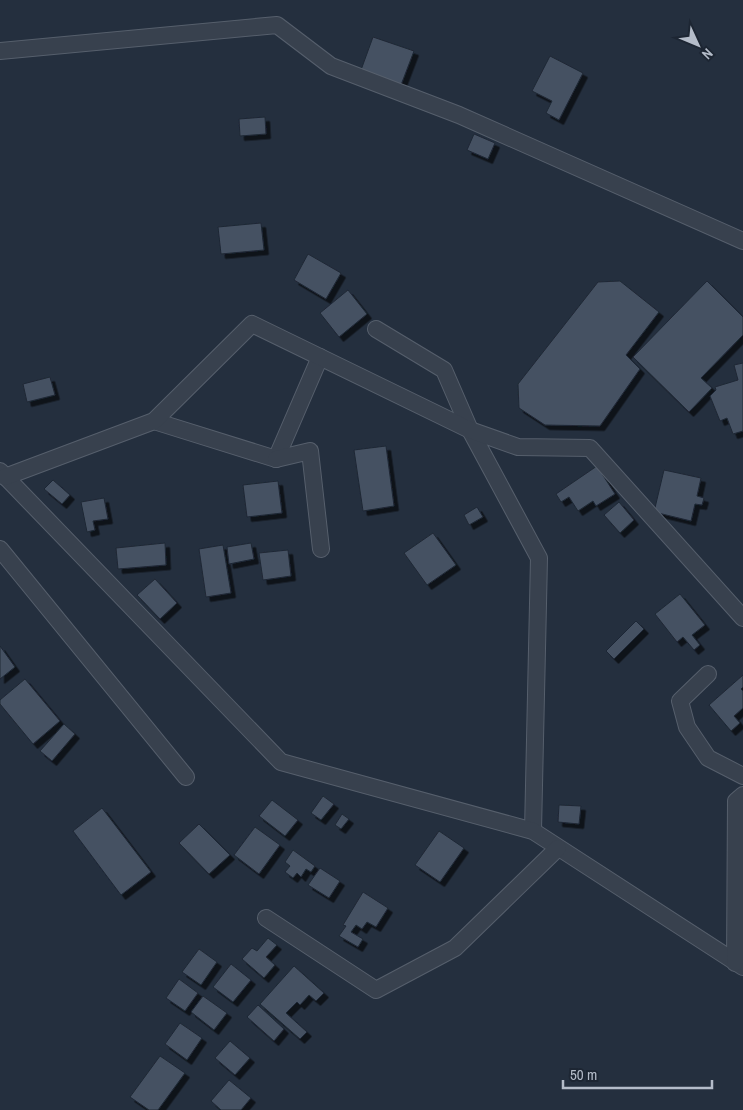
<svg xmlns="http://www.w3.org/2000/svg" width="743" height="1110" font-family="'Archivo Narrow',sans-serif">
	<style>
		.building { fill: #455162; stroke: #1f2835; filter: url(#shadow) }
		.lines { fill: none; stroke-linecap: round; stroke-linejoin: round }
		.minor-casing { stroke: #565f6c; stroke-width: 18 }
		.minor { stroke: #38414e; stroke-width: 16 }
	</style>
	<defs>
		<filter id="shadow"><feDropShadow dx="4.5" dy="4.5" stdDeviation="0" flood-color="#0009"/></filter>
	</defs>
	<rect width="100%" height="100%" fill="#242f3e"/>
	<g class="building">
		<path d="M373,37l41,14 -13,34 -40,-15z"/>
		<path d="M550,56l33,17 -24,47 -13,-7 6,-12 -20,-10z"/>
		<path d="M265,117l1,17 -26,2 -1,-17z"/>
		<path d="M474,134l21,9 -7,16 -21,-9z"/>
		<path d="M261,223l3,27 -43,4 -3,-27z"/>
		<path d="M308,254l33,19 -15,26 -32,-19z"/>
		<path d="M620,281l39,31 -33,43 14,14 -40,57 -55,-1 -26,-17 -1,-24 80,-102z"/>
		<path d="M707,281l36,36v18l-42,43 11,10 -23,24 -56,-55z"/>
		<path d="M348,290l19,24 -28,23 -19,-24z"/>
		<path d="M743,363v68l-10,3 -6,-16 -7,3 -10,-25 6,-6 -1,-3 23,-7 -4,-15z"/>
		<path d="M50,377l5,18 -28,7 -4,-18z"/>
		<path d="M386,446l8,60 -31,5 -9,-61z"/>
		<path d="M597,466l18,28 -19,12 -3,-5 -15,10 -9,-14 -8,5 -5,-8z"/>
		<path d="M664,470l37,8 -4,18 7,2 -2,7 -7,-1 -4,17 -37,-9z"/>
		<path d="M53,480l17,15 -8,9 -18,-15z"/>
		<path d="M278,481l4,32 -35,4 -4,-32z"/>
		<path d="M104,498l4,21 -15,2 2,9 -8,2 -6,-30z"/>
		<path d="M619,502l15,18 -14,13 -16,-18z"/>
		<path d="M477,507l6,10 -14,8 -5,-10z"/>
		<path d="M433,533l23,32 -29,20 -23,-32z"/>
		<path d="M165,543l1,22 -48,4 -2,-21z"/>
		<path d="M251,543l3,16 -25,5 -2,-17z"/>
		<path d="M223,545l8,48 -25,4 -7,-48z"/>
		<path d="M288,550l3,26 -28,4 -4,-27z"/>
		<path d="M155,579l22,24 -17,16 -23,-24z"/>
		<path d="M680,594l25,31 -13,10 8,10 -6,5 -11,-13 -6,5 -22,-28z"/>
		<path d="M636,621l8,8 -30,30 -8,-8z"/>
		<path d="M0,646l15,21 -15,12z"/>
		<path d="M743,675v12l-2,2 2,2v17l-9,8 6,7 -9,8 -22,-26z"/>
		<path d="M25,679l35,42 -27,23 -33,-40v-4z"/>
		<path d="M64,724l11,10 -23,27 -12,-10z"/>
		<path d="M323,796l11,8 -13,16 -10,-7z"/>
		<path d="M272,800l26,20 -13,16 -26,-20z"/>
		<path d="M559,805l22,1 -2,18 -21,-2z"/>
		<path d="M102,808l49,64 -30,23 -48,-64z"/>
		<path d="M342,814l7,5 -8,10 -6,-4z"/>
		<path d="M199,824l31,31 -21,19 -30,-31z"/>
		<path d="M255,827l25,18 -21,29 -25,-19z"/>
		<path d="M439,831l25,17 -24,34 -25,-17z"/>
		<path d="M293,850l22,16 -4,6 -5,-3 -5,8 -4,-4 -4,5 -8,-6 5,-6 -5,-4z"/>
		<path d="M320,868l20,13 -11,17 -21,-13z"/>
		<path d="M363,892l25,16 -12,19 -9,-5 -5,7 -6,-4 -5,7 12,7 -5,8 -19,-11 7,-10 -3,-1z"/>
		<path d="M268,938l9,7 -11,12 9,8 -11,13 -22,-19 10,-11 5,3z"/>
		<path d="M199,949l18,13 -16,23 -19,-13z"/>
		<path d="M231,964l20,16 -18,22 -20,-15z"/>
		<path d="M294,966l30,27 -8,8 -7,-6 -9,10 -3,-3 -11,11 21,19 -7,7 -40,-35z"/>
		<path d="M179,979l19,14 -13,18 -19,-13z"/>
		<path d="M203,996l24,17 -13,17 -23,-18z"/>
		<path d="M258,1005l26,24 -10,12 -27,-24z"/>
		<path d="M180,1023l22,15 -15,22 -22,-16z"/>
		<path d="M230,1041l20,17 -15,17 -20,-17z"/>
		<path d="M160,1056l25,17 -27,37h-9l-19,-13z"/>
		<path d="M229,1080l22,18 -10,12h-20l-10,-9z"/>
	</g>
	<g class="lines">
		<defs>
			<g id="minor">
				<path d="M0,51l277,-26 54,41 128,49 284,126"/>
				<path d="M376,329l68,41 26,60 69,128 -6,273"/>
				<path d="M154,421l122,38 44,-102"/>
				<path d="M276,459l34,-8 11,98"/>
				<path d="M0,471l281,291 252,69 210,136"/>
				<path d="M5,477l149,-56 98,-97 218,106 48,17 72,1 153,170"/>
				<path d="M0,549l186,228"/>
				<path d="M708,674l-28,27 7,26 21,31 35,18"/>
				<path d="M266,918l110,72 79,-42 103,-100"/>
				<path d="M735,963l1,-162 7,-6"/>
			</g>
		</defs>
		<use href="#minor" class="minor-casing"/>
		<use href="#minor" class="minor"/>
	</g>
	<g transform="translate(698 45) rotate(134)" stroke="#1d2633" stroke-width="4" paint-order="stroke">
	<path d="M0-4L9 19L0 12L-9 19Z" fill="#b4bcc9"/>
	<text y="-8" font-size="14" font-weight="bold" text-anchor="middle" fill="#b4bcc9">N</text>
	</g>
	<path d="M563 1080v8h149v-8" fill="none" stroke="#b4bcc9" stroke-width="2.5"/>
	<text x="570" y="1080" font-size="15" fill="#b4bcc9" stroke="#1d2633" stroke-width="4" paint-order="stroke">50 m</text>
</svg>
